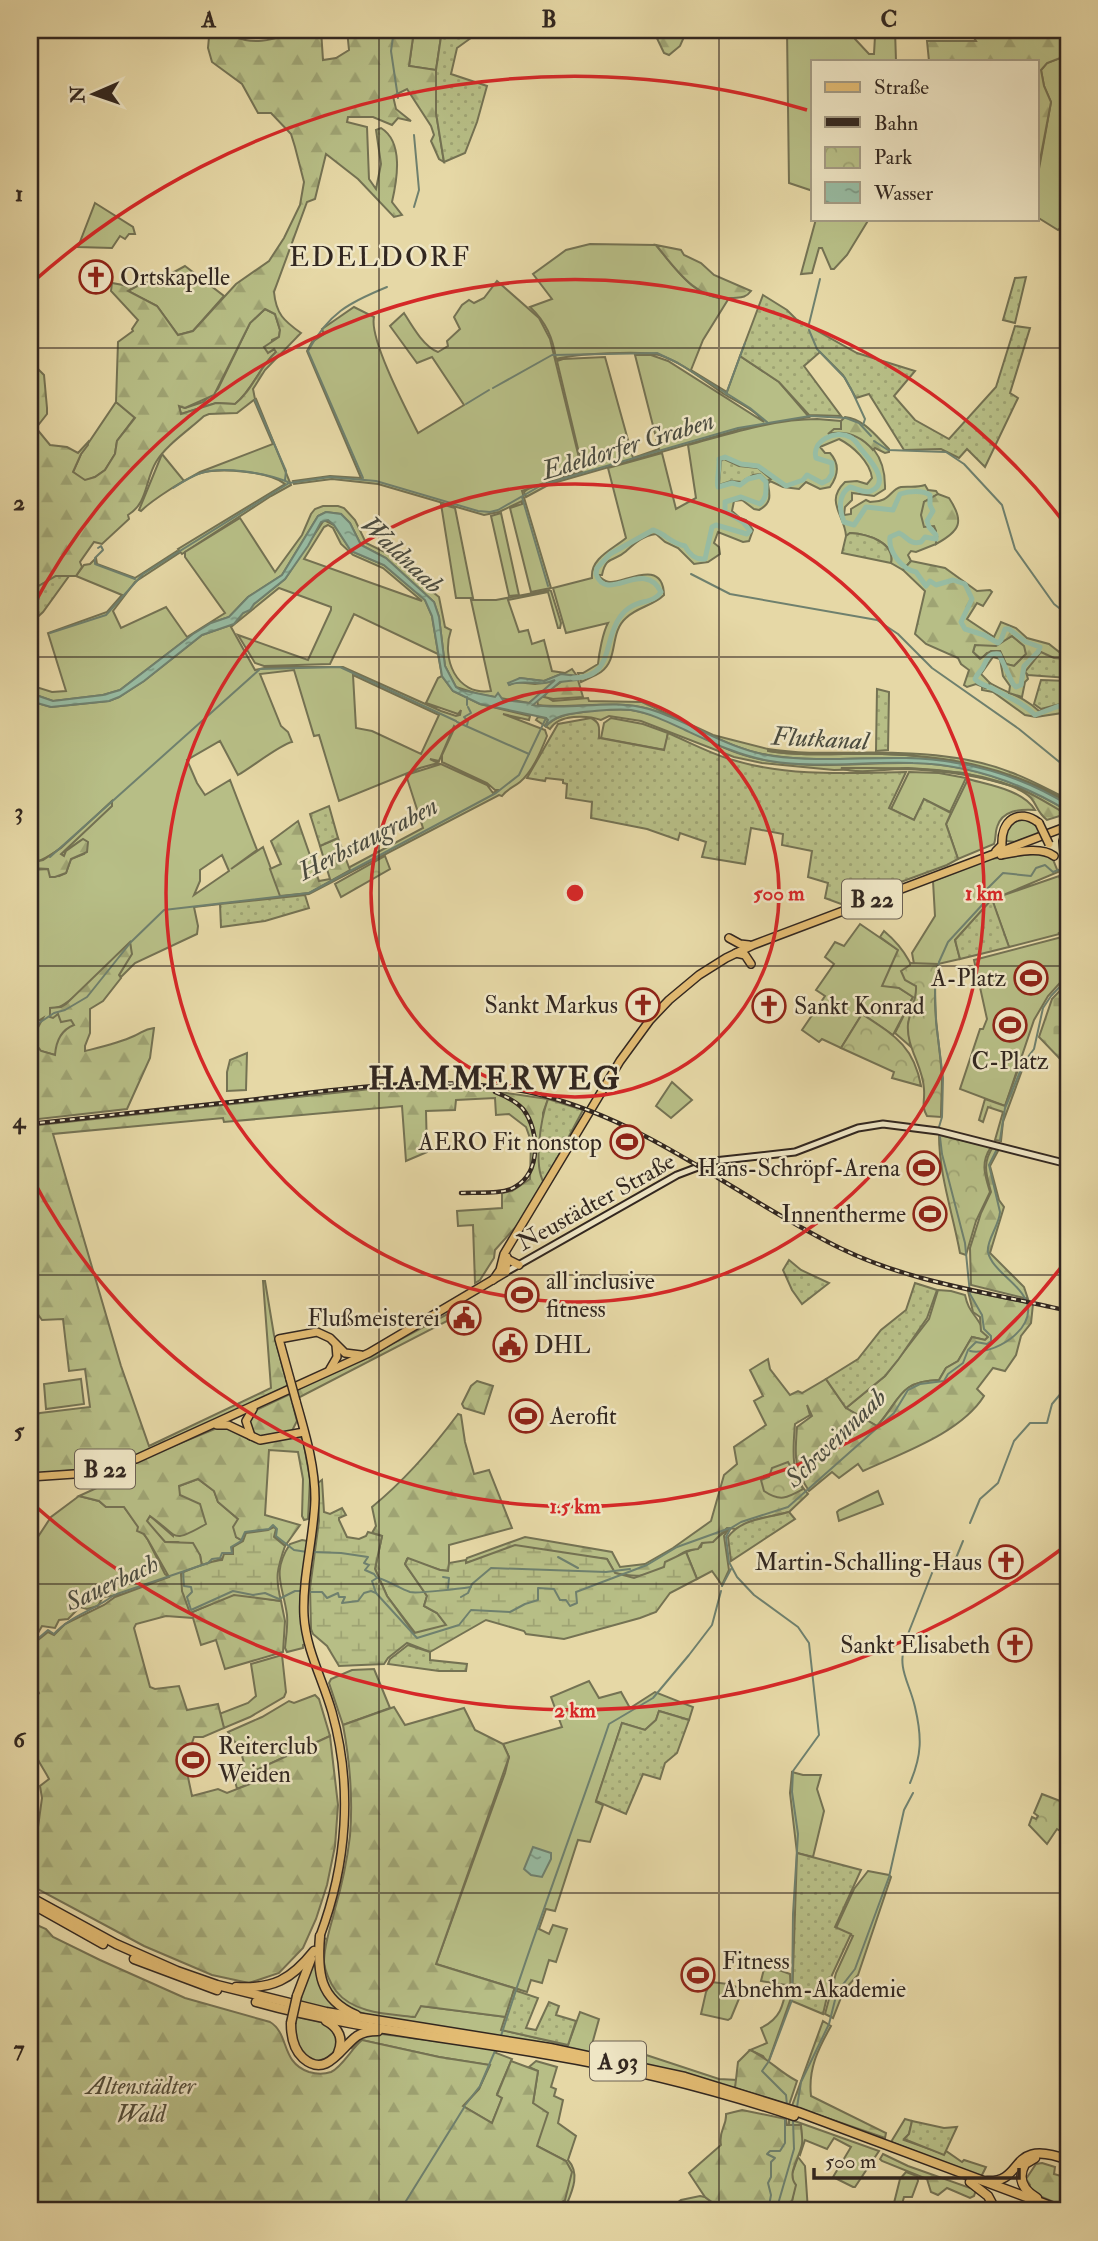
<svg xmlns="http://www.w3.org/2000/svg" width="1098" height="2241" font-family="'IM FELL Double Pica',serif">
	<style>
		.grass { fill: #b7be86; stroke: #747253; stroke-width: 2; fill-rule: evenodd }
		.forest { fill: url(#forest-firs); stroke: #747253; stroke-width: 2; fill-rule: evenodd }
		.wetland { fill: url(#wetland-marsh); stroke: #747253; stroke-width: 2 }
		.cemetery { fill: url(#cemetery-stones); stroke: #747253; stroke-width: 2 }
		.park { fill: url(#park-crowns); stroke: #747253; stroke-width: 2 }
		.garden { fill: url(#garden-dots); stroke: #747253; stroke-width: 2 }
		.water { fill: url(#water-ripples); stroke: #6f806e; stroke-width: 2 }
		.lines { fill: none; stroke-linecap: round; stroke-linejoin: round }
		.stream { stroke: #6f806e; stroke-width: 2 }
		.river { stroke: #97bba2; stroke-width: 5 }
		.secondary-casing { stroke: #322720; stroke-width: 9 }
		.primary-casing { stroke: #322720; stroke-width: 10 }
		.motorway-casing { stroke: #322720; stroke-width: 11 }
		.secondary { stroke: #efe6c5; stroke-width: 5 }
		.primary { stroke: #e3bc73; stroke-width: 7 }
		.motorway { stroke: #e3bc73; stroke-width: 8 }
		.rail-casing { stroke: #322720; stroke-width: 4.5 }
		.rail { stroke: #efe6c5; stroke-width: 2; stroke-dasharray: 5; stroke-linecap: butt }
		.primary-bridge-casing { stroke: #322720; stroke-width: 10; stroke-linecap: butt }
		.motorway-bridge-casing { stroke: #322720; stroke-width: 11; stroke-linecap: butt }
		.primary-bridge { stroke: #e3bc73; stroke-width: 7 }
		.motorway-bridge { stroke: #e3bc73; stroke-width: 8 }
		.grid { fill: none; stroke: #322720; stroke-width: 2; stroke-opacity: 0.55 }
		.ring { fill: none; stroke: #d62828; stroke-width: 3.5 }
		.labels { text-anchor: middle; dominant-baseline: central; stroke-width: 5; stroke-linejoin: round; paint-order: stroke }
		.shield { fill: #efe6c5; stroke: #6b6052; stroke-width: 2 }
		.shield-label { font-size: 23px; font-weight: bold; fill: #322720 }
		.poi-label { font-size: 24px; fill: #322720; stroke: #efe6c5; text-anchor: end }
		.street-label { font-size: 24px; fill: #322720; stroke: #efe6c5 }
		.park-label { font-size: 24px; font-style: italic; fill: #534d3a; stroke: #efe6c5 }
		.water-label { font-size: 26px; font-style: italic; fill: #4b4c40; stroke: #efe6c5 }
		.quarter-label { font-size: 28px; letter-spacing: 2px; fill: #322720; stroke: #efe6c5 }
		.district-label { font-size: 32px; font-weight: bold; letter-spacing: 2px; fill: #322720; stroke: #efe6c5 }
		.centre { fill: #d62828; stroke: #efe6c5; stroke-width: 3.5 }
		.ring-label { font-size: 21px; text-anchor: middle; font-weight: bold; fill: #d62828; stroke: #efe6c5; stroke-width: 5; stroke-linejoin: round; paint-order: stroke }
		.neatline { fill: none; stroke: #322720; stroke-width: 2.5 }
		.grid-label { font-size: 23px; text-anchor: middle; font-weight: bold; fill: #322720 }
	</style>
	<defs>
		<pattern id="forest-firs" width="22" height="20" patternUnits="userSpaceOnUse" patternTransform="scale(1.75)"><rect width="22" height="20" fill="#b7be86"/><path d="M5 1l3.5 6h-7zM16 11l3.5 6h-7z" fill="#9ea373"/></pattern>
		<pattern id="wetland-marsh" width="20" height="14" patternUnits="userSpaceOnUse" patternTransform="scale(1.75)"><rect width="20" height="14" fill="#b7be86"/><path d="M1 5h8M5 5V1M11 12h8M15 12V8" fill="none" stroke="#9ea373"/></pattern>
		<pattern id="cemetery-stones" width="16" height="16" patternUnits="userSpaceOnUse" patternTransform="scale(1.75)"><rect width="16" height="16" fill="#b7be86"/><path d="M2 7V4a2 2 0 0 1 4 0v3zM10 15v-3a2 2 0 0 1 4 0v3z" fill="#9ea373"/></pattern>
		<pattern id="park-crowns" width="20" height="18" patternUnits="userSpaceOnUse" patternTransform="scale(1.75)"><rect width="20" height="18" fill="#b7be86"/><path d="M2 6a3 3 0 1 1 6 0M12 15a3 3 0 1 1 6 0" fill="none" stroke="#9ea373"/></pattern>
		<pattern id="garden-dots" width="8" height="8" patternUnits="userSpaceOnUse" patternTransform="scale(1.75)"><rect width="8" height="8" fill="#b7be86"/><path d="M2 2h.1M6 6h.1" fill="none" stroke="#9ea373" stroke-width="1.8" stroke-linecap="round"/></pattern>
		<pattern id="water-ripples" width="26" height="14" patternUnits="userSpaceOnUse" patternTransform="scale(1.75)"><rect width="26" height="14" fill="#97bba2"/><path d="M2 4q2-2 4 0t4 0M15 11q2-2 4 0t4 0" fill="none" stroke="#7c9884"/></pattern>
	</defs>
	<rect width="100%" height="100%" fill="#e6d8a6"/>
	<filter id="stains"><feTurbulence type="fractalNoise" baseFrequency=".00286" numOctaves="4"/><feColorMatrix values="0 0 0 0 .2 0 0 0 0 .09 0 0 0 0 .02 0 0 0 .5 -.17"/></filter>
	<radialGradient id="worn" r=".72"><stop offset=".6" stop-color="#630" stop-opacity="0"/><stop offset="1" stop-color="#630" stop-opacity=".3"/></radialGradient>
	<g class="grass">
		<path d="M414,30h28l-6,40 -27,-4z"/>
		<path d="M787,30h67l1,9 14,15h5l1,-18 3,-6h17l1,31h-83v130l-24,-8z"/>
		<path d="M1068,55v166l-10,9 -21,-13v-37l14,-78 -7,-16 -3,-16 6,-7z"/>
		<path d="M95,203l38,24 2,7h-6l-4,5 -5,-3 -8,12 -34,-1z"/>
		<path d="M816,219h53l-22,36 -13,14h-3l-9,-21h-3l-7,25 -11,1z"/>
		<path d="M590,244l66,1c18,22 41,57 73,53l-26,42 -12,30 36,22 13,-36 39,26 30,35 -68,12 -191,55 -24,13 -2,-5 5,-4 52,-16 2,-2 -26,-109 6,-2 42,-2 28,101 26,-9 -24,-94h16l17,6 96,61c-9,-12 -27,-20 -40,-28 -20,-13 -42,-32 -65,-39 -19,-5 -84,-1 -103,4 -3,-21 -10,-37 -26,-52l22,-8 -19,-25 33,-24z"/>
		<path d="M185,266l39,30 -31,35 -15,4 -21,-29 -29,-15 13,-7 22,-6z"/>
		<path d="M497,281l42,37 11,21 31,127 -2,5 -57,20 29,97 -20,4 -21,-84 12,-4v-3l-23,11 -15,3 -106,-31 -46,-5 -38,5 -1,-3 37,-5 31,2 -54,-127 5,-9 12,-8 -2,-5 32,-22 20,10c-5,22 33,94 44,116l46,-28 -32,-48 -15,6 -27,-37 14,-13c8,13 20,34 34,39l10,-6 -1,-5 13,-12 -6,-12 8,-12 7,-5 5,3 10,-5z"/>
		<path d="M265,309l10,5 5,16 -1,7 -7,3 -1,11 4,-2 1,3c-17,15 -23,38 -41,52l-19,-1 -35,11 -2,-8 6,2 18,-6 15,-13 32,-66z"/>
		<path d="M256,399l35,86 -20,11 -89,58 -4,-5 107,-65c-16,-13 -64,-16 -84,-11 -14,4 -50,28 -60,38l-2,-1 23,-56 22,27 16,-9 73,-28 -19,-44z"/>
		<path d="M116,402l19,15 -18,24 -2,13 -10,16 -10,7 -10,4 -12,-9 8,-18z"/>
		<path d="M817,419l24,2v8l-5,3c34,1 50,26 49,57l-11,7 -22,-3v7l-7,7 -1,8 7,-1v-5l15,-9 4,2c4,-1 8,0 12,-2 8,-2 10,-11 19,-13 8,-1 15,1 24,-2l3,5 8,1 2,3 -14,8 12,29v13l-20,8 -5,-1 -3,4 3,6 -8,9 -12,-7c4,-21 -24,-29 -41,-30l-4,3c-1,-21 -22,-34 -1,-54l12,-1 10,3 5,-6c-2,-16 -19,-32 -33,-39l-19,8 5,6h5c10,11 8,23 0,34l-10,2 -14,-7 -7,7 -16,-2 -13,-6 -2,3c2,11 4,19 -9,26l-5,-1 -12,-9 -8,1 -2,10 8,7 6,2 7,10 -4,11 -6,1 -25,-10 -4,11 5,4 1,7 -12,8 -14,2 -16,-16 -13,-6 -9,-8c-14,2 -21,9 -31,18 -11,10 -19,3 -23,23h-5c4,2 8,8 14,7 15,0 52,-24 53,13 -11,11 -27,12 -38,23 -17,15 -7,41 -25,54 -6,4 -14,7 -20,10l-3,-9h5l15,-9c1,-11 5,-32 10,-41l-42,10 -13,-45 39,-10c-2,-20 21,-29 34,-40l-18,-70 54,-15 14,56 20,-11 -8,-53c41,-11 86,-26 129,-26z"/>
		<path d="M441,504l14,4 18,90h-17z"/>
		<path d="M323,506h15l6,2 11,12 11,23 25,12 18,18 30,24 6,30 6,3c-10,28 5,66 40,61l-20,-91h25l53,-10 2,1 10,32 -1,5h-2l-10,-36 -40,8 11,32 9,-2 4,14 12,-4 8,31 13,2 7,-4 5,7 -16,-2 -17,7 -24,-3 -11,7 7,-3 19,2 21,-3 -27,22 -51,-9 -22,-7 -11,-21 -6,-49 -5,-15 -48,-44 -25,-13 -11,-22 -9,-9 -15,-2 -8,4 -36,59 -34,22 -19,20 -18,6 -18,11 -73,56 -17,5 -50,6 -23,-8v-8l22,7 14,-1 -18,-58 59,-21 15,-17 -46,-19 8,-11 6,-1 6,-6 1,6 38,14 42,-27 2,2 -44,29 -22,29 8,17 45,-21 21,30 38,-24 -40,-56v-5l55,-34 35,54 27,-37 9,-21 4,-5z"/>
		<path d="M501,513l18,82 -10,1 -18,-80z"/>
		<path d="M324,520l10,5 17,26 33,14 41,35 7,16 10,60 11,15 27,13 50,12 -1,4 -26,-6 42,16 2,6c-6,15 -14,35 -27,46 -6,5 -13,7 -18,14l-3,-1 -190,99 -115,13 4,19 -1,8 -62,29 -14,14 -2,-2 12,-21 -1,-11c-15,13 -59,64 -75,65l5,9 13,4 1,4 -19,30 -14,-4 -8,-10 -3,3v-6l3,-1 10,-19 -13,8v-156l19,-1 10,7 7,-3 5,-14 13,-5 -4,-13 -14,10 -2,5 -3,-2 50,-48v-4c-18,17 -57,59 -81,61v-162l21,6 58,-6 10,-4 25,-16 58,-46 32,-11 9,-11 6,-3 5,-6 31,-25zM328,525l5,3 8,16 12,11 30,13 39,33 -118,-42 20,-32zM279,588l52,19v3l-23,50 -70,-25 17,28 9,3 66,-2 24,-50 84,40 4,22 -4,2 -12,25 32,11 3,-4 -1,5 -4,1 -15,-5 -98,-44h-74l-14,3 -24,-43zM294,670l20,66 5,-1 20,66 81,-33 18,-5 -8,-4 9,2 15,-35 1,1 -13,28v7l45,21 8,7h4l-6,3 -6,-8 -46,-21 -35,11 17,53 -75,40 1,2 -40,23 -28,3 -18,-49 -32,22 26,-19 -27,-70 -25,15 -8,-12 -10,-23 33,-19 18,34c14,-8 43,-31 54,-33l-4,-10 -7,-6 -21,-52zM353,675l86,40 -18,39 -49,-23 -16,-3zM222,855l7,16 -35,24 6,-14v-11z"/>
		<path d="M1012,636l13,10 1,8 -12,12 -8,-2 -6,-13 -13,2 -6,6 -8,-7 2,-7h17z"/>
		<path d="M990,683c19,11 33,13 49,28l29,-7v5h-4l-2,4 -26,4 -11,-2 -32,-23 -11,-2v-3l4,1z"/>
		<path d="M548,691l-3,5 8,5 35,-3 1,3 53,1 71,33 55,14 1,2c38,6 75,2 113,3 72,2 123,12 186,48v3c-48,-30 -105,-46 -162,-47 -46,-1 -92,5 -138,-3 -43,-7 -78,-34 -119,-46 -36,-10 -74,0 -111,-4l-1,-5z"/>
		<path d="M599,710c11,0 22,-1 32,0 43,6 79,37 120,47 53,14 107,5 160,6 56,0 110,20 157,48v6l-49,-29 -55,-15 -56,-5 -74,2 -72,-7 -28,-6 -93,-36 -32,-5 -8,4c-14,-5 -42,-6 -51,9l-14,-9 2,-3 8,1 2,2 -3,7c13,-15 35,-14 54,-17z"/>
		<path d="M611,718l32,6 25,9 -3,17 -64,-12 3,-15z"/>
		<path d="M909,772l30,1 27,5 -16,34 -26,-13 -10,21 -23,-11z"/>
		<path d="M968,779c21,6 55,11 67,31 -15,-1 -33,0 -38,17 -2,6 -1,12 -3,17l-36,15 -12,-35z"/>
		<path d="M1024,818l13,8 4,7 -26,9 -8,-1 -2,-3v-10l9,-8z"/>
		<path d="M1042,853l10,4 6,15 -57,24 58,-20 7,21 -5,2 7,29 -9,5 9,10v31l-20,22 -14,24 -29,86 -45,-17 20,-60h3l4,-10 -13,-59 88,-23 -3,-3 -50,13 -17,-47 -37,40 5,19 -22,5h-24l-2,-11 23,-37 -2,-35 56,-22z"/>
		<path d="M860,924l38,26 1,38 14,9 -20,38 -31,-21 -21,34 -19,-9 -3,3 -17,-12 23,-34 -9,-6 18,-26 -9,-7 10,-15 9,4z"/>
		<path d="M672,1082l20,18 -21,18 -15,-12z"/>
		<path d="M938,1290l13,1 14,4c3,14 7,16 14,27 4,6 3,9 10,14l-4,4 -13,-3 -14,24 -12,7 -7,12c-40,1 -39,20 -62,46l-31,-18 39,-32 44,-57z"/>
		<path d="M81,1379l3,25 -38,5 -2,-25z"/>
		<path d="M198,1479l16,12 4,11 20,17 -2,18 7,4 -9,13 -32,12 -2,-11 -22,-13h-13l-19,-21 3,-6 24,21 6,-50z"/>
		<path d="M878,1491l5,13 -44,17 -2,-9 2,-2z"/>
		<path d="M79,1496l20,5 7,6h18l24,33 17,34 4,3 -41,17 -25,3 -5,9 -11,3 -7,-2 -12,12 -9,1 -4,8 -13,-2 -8,14 -4,-10v-81l21,-32z"/>
		<path d="M729,1529l-5,7 5,34 -7,15 -10,-14 -15,8 -11,-27 15,-5 1,-4 13,-4z"/>
		<path d="M302,1540l6,1 -2,103 -3,1v3l-16,4 -2,-4c1,-11 3,-22 2,-33 -4,-30 -16,-42 3,-71z"/>
		<path d="M282,1655l4,37 -2,5 -34,20 -26,11 -5,-14 29,-11 8,-7 -5,-32z"/>
		<path d="M374,1669l16,39 -47,17 -14,-42 2,-4 21,-9z"/>
		<path d="M589,1681l10,17 22,-6 9,16 25,-16 38,15 -4,13 -30,-9 -3,9 -11,10 -23,-7 -26,79 7,3 -13,37 -12,-2 -23,71 -9,-2 -7,20 10,5 4,-9 14,4 -11,33 -7,-2 -7,23 -11,-3 -4,12 -91,-28 69,-191 4,-16 -6,-13 59,-17 -11,-30z"/>
		<path d="M315,1695l4,4 11,37 -78,36 4,9 -19,8 -5,-20 12,-6 -4,-14 -12,-17 34,-15 27,-16 5,2z"/>
		<path d="M792,1772l11,3h18l-4,14 7,22 -11,46 -16,-4 -7,-60z"/>
		<path d="M868,1871l21,4 2,2 -33,98 -14,15 -11,28 -8,-4 11,-41 17,-37 -17,-8 18,-39z"/>
		<path d="M323,1938l4,1 -3,24 97,43 85,11 -4,13 66,15 12,-33 19,7 -8,29 34,4 -2,8 -245,-42c-48,-12 -59,-31 -55,-80z"/>
		<path d="M315,1958c0,28 14,37 33,55l-50,-11z"/>
		<path d="M765,1965l25,9 1,24 -23,65 -5,-7 -13,-6 17,-7 -6,-15c20,-10 22,-22 26,-43l-26,-4z"/>
		<path d="M711,1982l17,2 15,5 -12,29 -3,2 -27,-6 5,-22z"/>
		<path d="M295,2016l31,7 12,12v12l-5,9 -18,6c-23,-16 -20,-19 -20,-46z"/>
		<path d="M374,2033l123,16 -1,4 16,6 -15,35 5,4 -10,25 -29,-17 16,-17 10,-24 -50,-8 -77,-17 -10,8 -1,-4 11,-8z"/>
		<path d="M631,2050l88,29 18,1 -2,8 -107,-27z"/>
		<path d="M536,2061l21,6 -6,20 5,2 -2,7 9,4 -5,23 18,13 -8,24c14,15 2,35 -4,51h-18l19,-12 1,-38 -29,-15 -4,-43 5,-32 -9,-4z"/>
		<path d="M789,2119l90,32 -24,36h-2l-20,-10 18,-30 -17,-9 -7,11 -22,-9 -5,15 -1,-1 3,-11 -1,-17 -12,-1z"/>
		<path d="M905,2119l7,2 -3,13 -5,6 40,14 2,-3 16,11 2,-2 22,7 -5,10 -90,-35z"/>
		<path d="M798,2157l7,9 3,45h-28l2,-5 10,-5 2,-12 -2,-15z"/>
		<path d="M906,2172l11,4 1,5 -6,16h-8l-4,14h-8l8,-32z"/>
		<path d="M700,2196l5,1 19,14h-58l15,-11z"/>
	</g>
	<g class="forest">
		<path d="M213,30h19l4,7c26,12 58,-7 85,-7l2,30 13,-2 13,-8 -2,-20h67l-5,36 27,4v43l8,49 -5,-3 -8,-18 3,-6 -3,-9 -24,-37 -14,7 3,13 15,12 -13,-3 -6,7 -19,-8h-25l-1,5 20,5 2,52 7,10 5,-25 -5,-34 5,-2c23,14 16,52 11,74l10,13 -8,2 -36,-38 -32,-25 -11,45 -8,3 -33,90c2,22 10,29 27,41l-36,37 -12,19 2,10 -18,14 -28,1 -5,2c-15,14 -38,29 -48,46 -11,18 -8,41 -28,53l1,4 -27,25 -8,-2 -14,20 2,5 -6,9h-20l-26,15v-239l2,11 12,12 3,33v6l-11,14 14,17 17,2 11,6 10,-11v3l-7,9 -8,18 12,8 10,-3 10,-7 10,-16 2,-13 18,-23 -19,-16 2,-60 15,-11 -1,-2 6,-9 -27,-29 1,-8 22,4 -6,4 29,15 21,29 15,-4 43,-47 33,-23 15,-23 16,-33 4,-23 -9,-35 -4,-13 -20,-21h-13l-16,-29 -30,-22 -4,-14 1,-11zM265,309l10,5 5,16 -1,7 -15,10 4,6 6,-4 2,3c-17,15 -23,38 -41,52l-19,-1 -35,11 -2,-8 6,2 29,-13 36,-72z"/>
		<path d="M653,30h34l-7,16 -11,9 -5,-2z"/>
		<path d="M957,30h111v25l-21,8 -6,7 3,16 7,16 -14,74v-115h-108l-2,-20h49l-5,-8z"/>
		<path d="M656,245l25,5 3,5 17,8 13,12 37,16c-6,8 -11,6 -20,7 -34,4 -56,-30 -75,-53z"/>
		<path d="M845,417c19,2 31,19 44,32v3l-4,1 -10,-5 -2,2c-12,-14 -27,-20 -45,-16l6,-5h7v-8z"/>
		<path d="M938,494l11,4c16,24 11,33 -13,46v-13l-2,-5 -10,1 -3,-12 3,-13z"/>
		<path d="M911,561l34,7 32,23 13,-1 2,2 -9,14 -6,-3 -10,16 27,18 7,-15 15,6 11,10 22,6 19,15 -14,-1 -28,14 2,7 -3,3 -3,15 -13,-4 1,-7 -7,-10 -3,-17 -7,-2 -12,17 9,9 -4,5 -10,-4 -9,3 -3,-2 5,-15 -8,-6 -3,-6 -32,-14 -11,-10 10,-43 -22,-21zM1012,636l12,10 2,8 -12,12 -8,-2 -6,-13h-9l-11,8 -7,-7 2,-7 21,1z"/>
		<path d="M564,680h14l5,17 -30,2 -9,-2 4,-6z"/>
		<path d="M768,749c44,7 86,2 130,4 37,1 77,5 112,19 20,7 39,18 58,27v3c-58,-35 -119,-46 -186,-48 -39,-1 -75,3 -114,-3z"/>
		<path d="M841,768c60,0 120,-3 177,20 16,6 32,17 48,26l-19,6c-11,-9 -9,-14 -16,-22 -20,-21 -103,-29 -132,-29 -17,1 -45,5 -58,-1z"/>
		<path d="M112,801v5l-51,48 3,2 2,-5 17,-12 5,3 -1,10 -16,7 -5,14 -11,4h-5l-2,-8 -18,-1v-5l13,-3 18,-12z"/>
		<path d="M298,821l21,60 11,-2 -10,-33 18,-8 12,32 -41,23 -29,3 -10,-27 11,-5 -10,-23z"/>
		<path d="M884,931c19,16 37,41 32,67 -1,9 -7,18 -8,27 0,7 2,15 3,22l-16,-14 18,-36 -14,-9 -17,-2 16,-36 -18,-13z"/>
		<path d="M130,942l2,12 -13,21 2,3 -18,23 -13,8v24l-5,13v5c16,-4 34,-8 49,-15 9,-4 10,-7 20,-8l-4,30 -23,51 -97,11v-76l3,-3 8,10 14,4c1,-14 6,-25 19,-30l-3,-5 -10,2 -3,-8 -5,4 -3,-1v-9l11,-1 5,-3z"/>
		<path d="M1020,1064l4,1 -21,57 -2,19 -6,-1 8,-28 -15,-5 -5,15 -4,-2 6,-21 20,7z"/>
		<path d="M398,1086h59l91,13 -5,14 1,70 -22,37 -27,30 -1,8 -14,22 -5,3 -2,-58 -15,1 -1,-15 45,-3v-15l10,-2 18,-12 1,-38 -5,-14 -17,-13 -13,1 -1,-17 -39,2 -1,10 -29,1 1,41 -21,9 -4,-55 -178,16 -1,-4 -170,16 68,232 28,80 122,-58 -8,-107h2l9,54 14,52 -137,64 -51,17 -70,6v-57l10,-4 50,-6 -5,-38 -16,2 -6,-52 -21,1 -5,-7 -7,1v-188z"/>
		<path d="M993,1147l6,2 -9,17 9,34 5,7 -14,46 34,34 4,12 -57,-14 -1,-37 11,-35 10,-21c-5,-18 -9,-29 2,-45z"/>
		<path d="M968,1291l65,13 -2,19 -10,13 -5,19 -11,16 -12,-3 -16,21 7,7c-23,37 -82,57 -121,75l-5,-7 -19,14 -7,-6 -23,19c-16,-24 -14,-36 -12,-64l15,-11 -5,-11 3,10 -15,9c-2,25 -5,51 13,70l-19,18 -34,8 -19,9 -9,-1 -14,14 -11,1 -4,6c-18,1 -21,9 -34,18 -16,11 -31,10 -49,6l-8,-14 -18,-2 -104,1 -20,5 2,-5 58,-21 87,15 8,15 25,-3 28,-16 38,-27 13,-46 13,-11 -3,-17 32,-22 -12,-24 9,-5 -13,-26 18,-11 2,10 20,26 8,-4 4,2 24,-14 20,29 31,18c24,-26 21,-45 62,-46l7,-12 12,-7 14,-24 13,3 3,-3 -7,-6 -1,-14 -7,-5z"/>
		<path d="M453,1311v7l-155,80 -2,-8 79,-37z"/>
		<path d="M477,1381l16,5 -9,28 -20,-6 -2,-4 9,-18z"/>
		<path d="M290,1394l7,27 -5,10 -28,7 -12,-4c-4,-9 -5,-15 2,-23z"/>
		<path d="M458,1414l3,1 4,27 9,32 15,-4 23,58 -63,17v26l-9,-1 -33,-11 -2,5 22,32 -3,10 13,7 10,13 -31,8 -29,-38 -12,-27 7,-33 -10,-3 4,-7 -4,-19c33,-27 60,-58 86,-93z"/>
		<path d="M222,1426l47,14 31,-3 3,2 7,40 -2,40 -4,1 -2,-4 1,-37 -5,-27 -29,-2 -4,65 35,10 -15,21 -17,-16h-9l-16,11 -7,-4 -3,-10 5,-8 -20,-17 -4,-11 -16,-12 -19,7 1,9 20,9 6,20c-36,21 -27,12 -56,-8l-3,5 18,21 28,1 7,12 2,11 -21,7 9,40 44,-19 47,7 4,20 -2,31 -58,17 -9,-29 -15,5 -8,-27 -27,-2 -30,8 -2,4 16,59 5,2 24,-3 8,24 31,-6 6,24 -21,9h-9l-3,9 -9,3 10,47 26,-7 9,4 28,-11 -3,-10 78,-36 8,69 -3,41 -8,39 -11,34 -13,29 -24,25 -30,10 -37,-8 -68,-29 -114,-61 12,-87 -2,-12 9,-7c-5,-10 -13,-20 -16,-31 -5,-17 -5,-42 6,-55l-9,-17v-44l3,12 15,-12 6,3 11,-11 39,-19 11,-8 54,-20 -21,-37 -4,-6 -7,-3 1,-4 -14,-20h-18l-7,-6 -20,-5 22,-10 -8,-11 46,-15z"/>
		<path d="M394,1707l11,18 59,-17 11,22 28,14 6,13 -73,207 81,25 -3,1 -8,27 -85,-11 -6,11c-26,-3 -61,-3 -79,-26 -6,-8 -11,-20 -12,-29 0,-18 7,-36 11,-53 7,-24 12,-48 15,-73 3,-37 0,-74 -7,-111z"/>
		<path d="M30,1922l16,7 7,8 47,23 85,38 85,24c20,12 10,40 39,50 7,2 16,2 22,0 11,-5 21,-24 31,-32l77,17 51,8 -11,24 -16,17 29,17 10,-25 -5,-3 14,-34 27,10 -5,32 15,10 -11,33 29,15 6,11 -7,28 -19,11h-516z"/>
		<path d="M823,2021l8,5c-13,23 -23,43 -20,70l75,37 -1,5 -93,-32z"/>
		<path d="M750,2050c18,8 29,22 47,31l-8,24 -54,-17 3,-26z"/>
		<path d="M742,2110l44,9 1,6h14c0,6 2,13 1,19 -2,14 -16,29 -6,41l-4,16 -10,5 -2,5h-56l-19,-14 -16,-24 32,-28c-3,-14 6,-19 5,-31z"/>
		<path d="M883,2154l25,12 68,24 -2,6 -4,2 -23,-10 -9,7 -7,-3 -4,-13 -45,-18 -2,-2z"/>
		<path d="M1042,2163l13,4 -1,7 14,4 -5,15 5,7v8l-31,-13 -9,-7 2,-3 -4,-6 10,-15z"/>
	</g>
	<g class="wetland">
		<path d="M322,1480l2,32 6,2 12,-6 4,7 -7,3v2l8,17 12,2 7,-3 2,-4 14,4 -7,33 12,27 27,37 32,-8 -9,-12 -13,-7 3,-10 -22,-32 3,-6 32,12 8,1 1,-8 17,-3v3l49,-18 92,14 8,14 19,5 30,-11 1,-5 21,-10 11,27 -27,14 -14,19 -16,6 -76,21 -38,-5 -2,-3 -38,-11 -56,32 -23,-9 -19,15 -4,6 -45,2 -12,-20 -14,-12 -2,-5 -1,-41 9,-67 -1,-38z"/>
		<path d="M274,1527l2,2 -2,8 11,9c-8,23 -10,31 -4,55l-47,-6 -44,18 -8,-22 -1,-18c13,-5 28,-12 41,-13l2,-6h9v-7l10,-6 3,-8 22,-3z"/>
	</g>
	<path class="cemetery" d="M1068,982v75l-5,5 -24,-25 13,-38z"/>
	<g class="park">
		<path d="M385,856l5,13 -49,28 -6,-13z"/>
		<path d="M910,963l28,1c-8,40 2,76 4,115 0,12 -1,25 -1,38l-14,-1c-6,-10 -2,-15 -3,-27 -1,-23 -18,-42 -16,-65 2,-13 9,-24 8,-38l-11,-6 -4,-9 9,-6z"/>
		<path d="M862,1014c32,21 52,32 59,72l-29,-8 2,-6 -53,-24z"/>
		<path d="M247,1053l-1,37 -19,1v-19l3,-12z"/>
		<path d="M939,1135l52,12c-11,16 -6,28 -1,45l-14,29 -10,34 -6,-2c-7,-39 -21,-78 -21,-118z"/>
		<path d="M788,1462l15,27c-16,9 -23,13 -39,2l-3,-11 8,-3 3,-9z"/>
		<path d="M1042,1794l26,10v32l-11,-7 -10,15 -18,-19 3,-8 4,2 2,-3 -4,-3z"/>
	</g>
	<g class="garden">
		<path d="M442,30h40l-25,18 -6,26 36,12 -10,36 -12,31 -21,9 -8,-49v-43z"/>
		<path d="M1026,277l-11,46 -12,-3 12,-42z"/>
		<path d="M763,295l24,15 9,9 61,34 58,18 -21,25 21,24 34,19 47,-52 19,-61 15,2 -20,65 8,5 -33,69 -18,-18 -8,9 -18,-9 -37,1 -35,-56 -13,4 -13,-23 -23,-23 -16,14 37,50 -32,-1 -30,-33 -39,-26z"/>
		<path d="M724,459l15,7 19,2 13,11 -4,2 -7,-7 -7,1 -11,7 -11,-1 -12,4 2,-24z"/>
		<path d="M850,533c17,1 45,9 41,30l-49,-10 4,-17z"/>
		<path d="M56,576h13l-26,36 -13,12v-33z"/>
		<path d="M1041,652l13,6 14,1v19l-40,-3 -3,-3z"/>
		<path d="M1041,680l27,1v21l-27,7 -7,-5z"/>
		<path d="M877,689l12,3 -1,58 -12,1z"/>
		<path d="M591,718c10,5 8,10 8,20l65,12 4,-17c21,9 43,21 65,27 55,17 116,13 173,12l-17,36 25,12 10,-21 27,14 -5,11 12,35 -11,6 -106,39 -16,-6 3,-15 -20,-6 4,-26 -30,-6 1,-11 -32,-6 -6,36 -43,-7 4,-15 -26,-9 -2,7 -31,-11 -56,-11 1,-16 -26,-4 1,-14 -4,-1v-3l-17,-2 -1,3 -18,-3 31,-54z"/>
		<path d="M329,806l9,32 -18,8 -10,-32z"/>
		<path d="M305,895l4,13 -44,13 -44,6 -1,-23z"/>
		<path d="M992,899l17,48 -49,12 -5,-19z"/>
		<path d="M548,1099l35,11 -39,73c-11,-18 -3,-65 4,-84z"/>
		<path d="M789,1260l12,10 28,13 -27,21 -10,-14 -9,-20z"/>
		<path d="M915,1283l22,7 -10,28 -29,42 -13,16 -39,32 -20,-29 32,-20 23,-29 25,-20z"/>
		<path d="M789,1512l6,7 -64,42 -3,-24c14,-19 40,-19 61,-25z"/>
		<path d="M408,1645l22,7v8l37,4 -1,7h-27l-51,-7 2,-5z"/>
		<path d="M659,1711l30,9 -12,33 -12,10 -5,16 -17,-5 -17,40 -30,-13 26,-78 23,7 11,-10z"/>
		<path d="M797,1853l64,17 -26,57 16,7 -19,41 -9,39 -31,-13z"/>
		<path d="M514,1990l24,8 -12,30 10,2 13,-28 10,4 -3,9 20,6 -8,24 -67,-15z"/>
		<path d="M912,2121l32,7 13,-1 -13,28 -40,-16 5,-5z"/>
	</g>
	<g class="water">
		<path d="M326,512l15,2 9,9 11,22 25,13 48,44 5,15 6,49 11,21 5,3 34,7 3,-4 5,7 26,3 26,-23c-17,8 -29,-2 -46,5l-1,-2 12,-5 24,3 17,-7 16,2 1,4 -18,2 -27,23c38,6 78,-7 116,4 43,13 79,41 124,47 45,6 89,1 133,2 57,1 114,17 162,47v6c-47,-28 -99,-47 -155,-48 -48,-2 -95,6 -143,-2 -30,-5 -57,-18 -85,-31 -17,-8 -35,-17 -54,-20 -15,-2 -32,1 -48,2 -14,2 -28,3 -38,15l3,-7 -2,-2 -66,-14 -27,-13 -11,-15 -10,-60 -7,-16 -41,-35 -33,-14 -17,-26 -6,-5 -7,2 -13,24 -23,33 -31,25 -4,6 -7,3 -9,11 -32,11 -58,46 -25,16 -10,4 -58,6 -21,-6v-8l23,8 50,-6 17,-5 73,-56 18,-11 18,-6 19,-20 34,-22 36,-59z"/>
		<path d="M533,1847l18,6v6l-9,18 -11,-2 -7,-6z"/>
	</g>
	<g class="lines">
		<g class="stream">
			<path d="M394,30l-3,21 7,47"/>
			<path d="M414,207l5,-17 -5,-55"/>
			<path d="M809,324l11,-45"/>
			<path d="M809,330l8,19 28,29 7,13 13,28 -2,6"/>
			<path d="M493,388l59,-33 105,-2 21,10 72,45 17,14"/>
			<path d="M726,394l19,-51"/>
			<path d="M255,400l31,71 -1,9"/>
			<path d="M466,404l23,-14"/>
			<path d="M874,441l14,9 58,2 18,12 38,41 13,44 39,55 14,11"/>
			<path d="M363,478l-55,-127c21,-38 40,-48 79,-64"/>
			<path d="M173,488c8,-5 17,-11 25,-14 23,-9 67,-1 90,8"/>
			<path d="M522,497l26,89"/>
			<path d="M98,548l3,-2 2,4 -8,8v6l40,15"/>
			<path d="M691,574l39,20 147,26 21,14 34,34 87,61 49,40"/>
			<path d="M50,633l56,-18 37,-41 146,-91 41,-6 46,4 102,30 12,1 8,-2 42,-24 25,-8 173,-50 72,-12 36,2 13,5 12,13"/>
			<path d="M467,705v-8"/>
			<path d="M457,722l72,32"/>
			<path d="M467,725l1,-4 -4,-4 7,-4 -3,-6"/>
			<path d="M50,857l210,-188 80,-2 116,54"/>
			<path d="M30,1029l24,-16 11,-3 22,-13 44,-55 33,-32 145,-17 187,-100 23,-18 27,-57"/>
			<path d="M939,1127l3,-10 1,-39 -7,-56 -1,-34 4,-26 9,-20 35,-38 2,-13 18,-18 28,3 5,-8 9,-3 8,7 8,-3"/>
			<path d="M1000,1140l5,-32 19,-46 10,-13 9,-41 8,-12 17,-18"/>
			<path d="M970,1351c22,5 66,-21 57,-48 -6,-19 -35,-32 -39,-51 -2,-11 11,-26 12,-40l-11,-47 8,-16"/>
			<path d="M970,1523l10,-24 18,-16 16,-42 16,-18h17l5,-19 16,-19"/>
			<path d="M313,1552l28,1 27,4 -4,6 5,2 -4,5 9,4 3,4 -5,3 4,12 41,45 42,-13 12,-15 39,2 15,-8 13,-4v-12l16,1 6,11h6l4,6 7,-3 -1,-11 71,-27 30,-18 53,-19"/>
			<path d="M558,1557l20,11"/>
			<path d="M954,1563l9,-22"/>
			<path d="M183,1572l1,14 7,1 1,5 -5,5 4,13 42,-19 20,4 12,-2 14,6 16,-8h6"/>
			<path d="M443,1577l6,1 -1,10"/>
			<path d="M378,1578c11,3 21,10 32,14 7,2 54,-4 61,-5"/>
			<path d="M722,1586l9,-17"/>
			<path d="M311,1592h11l5,6 11,-5 1,4h6l-3,6 16,-2 6,-8 7,-2 5,2"/>
			<path d="M461,1597l7,-4 4,-9 19,-16 115,4 24,-3"/>
			<path d="M30,1631l4,11 14,-12 6,4c16,-18 41,-24 60,-39l94,-32 4,-4 8,-1 2,-5h10l-1,-6 10,-6 4,-9 24,-3 4,-4 4,4 -1,7 18,14 13,2"/>
			<path d="M908,1634l26,-66 12,-3"/>
			<path d="M905,1642c-8,28 4,39 10,65 7,30 7,48 -5,76"/>
			<path d="M501,2036c33,-105 73,-208 108,-312l44,-26 36,-43 23,-30 9,-34"/>
			<path d="M466,2104l14,-18 15,-35"/>
			<path d="M787,2105l-1,-10 -24,-24 7,-10 23,-61 1,-86 5,-80 -6,-42 1,-21 26,-36 -10,-92 -11,-16 -44,-32 -17,-18 -8,-15 -3,-25 5,-9 10,-6 47,-15 106,-94 14,-23 12,-6 24,-3 4,-7 15,-11 5,-13 8,-8 11,2 4,-3v-5l-7,-7 -2,-14 -12,-21 -5,-51 -23,-89 -2,-17"/>
			<path d="M797,2107l4,-25 28,-58 8,-32 18,-23 34,-92 15,-67 9,-17"/>
			<path d="M406,2201l59,-95"/>
			<path d="M400,2211l3,-6"/>
			<path d="M768,2211l3,-16 -3,-12 3,-6v-15l4,-4 -8,-4 3,-3h10l5,-8v-26"/>
			<path d="M776,2211l18,-62 -1,-29"/>
		</g>
		<path class="river" d="M573,678c42,-1 29,-36 47,-61 14,-20 32,-11 41,-25 -17,-35 -54,13 -65,-18l1,-6 13,-14 43,-24c13,4 17,13 32,16 4,8 11,14 20,13l7,-32 4,-2 31,9 3,-3 -7,-9 -18,-11v-9l16,-5 19,7c7,-6 6,-13 6,-22l-6,-6 -12,3 -8,6 -8,-2 -14,4c-2,-6 2,-19 1,-28l6,-2 16,7 17,2 28,20 17,-6 4,-5 15,8 6,-3 4,-6v-11l-16,-5c-5,-17 20,-29 34,-21 5,2 8,8 11,12 7,9 31,33 10,42 -7,3 -15,-3 -21,-4 -12,7 -11,23 -6,35l10,3 12,-18 27,3 7,-16c9,-3 23,-4 30,1v10l3,6 -6,10 2,6 7,8v4l-11,-2 -4,5c-12,3 -13,-5 -22,-9l-9,4c-2,15 12,32 26,35l10,14 4,-5 6,4 17,-5 12,4 7,15 -11,23 4,7 19,6 14,8 3,-3 4,-11h4l17,13 14,5 -2,5 -14,14 -3,19 -5,2 -3,-3 -14,-30c-10,-1 -11,3 -15,11 -2,6 -7,8 -9,14 6,7 13,6 20,11 15,8 28,13 40,25l24,-9h9"/>
		<defs>
			<path id="secondary" d="M506,1272l171,-97 37,-14 81,-9 63,-24 25,-4 55,7 130,33"/>
			<g id="primary">
				<path d="M996,851l6,-6c-1,-24 16,-38 37,-22"/>
				<path d="M1001,855c15,-3 40,-9 53,1"/>
				<path d="M1067,886l-4,-45 5,-15"/>
				<path d="M729,938l11,6 9,1"/>
				<path d="M736,953l9,2 6,9"/>
				<path d="M507,1259l12,6"/>
				<path d="M493,1280l7,-10 4,-16 116,-193 30,-41 19,-20 30,-25 27,-17 27,-13 315,-119"/>
				<path d="M330,1369l7,-12 -1,-12"/>
				<path d="M290,1379l-11,-40 38,-7 13,6 15,15 16,2"/>
				<path d="M296,1401c9,32 19,64 19,98 -1,39 -13,78 -11,117 2,34 19,64 28,96 21,75 15,152 -12,224"/>
				<path d="M217,1425h11l32,15 44,-8"/>
				<path d="M251,1436l-5,-15 7,-12"/>
				<path d="M30,1477l59,-4 47,-14 233,-106 137,-81 1,-15"/>
			</g>
			<g id="motorway">
				<path d="M30,1897l86,47 61,27 40,14 109,27 224,36 135,29 113,35 266,99"/>
				<path d="M30,1903l73,41"/>
				<path d="M320,1936c-3,36 -1,63 36,79"/>
				<path d="M134,1959l83,31"/>
				<path d="M236,1987c37,2 55,-7 78,-36"/>
				<path d="M297,1996l14,-37"/>
				<path d="M256,2002c96,27 196,35 294,53 83,14 164,34 244,61"/>
				<path d="M326,2021c13,7 18,18 12,32"/>
				<path d="M291,2023c0,12 2,26 12,35 24,21 38,-11 54,-22 6,-4 13,-5 21,-5"/>
				<path d="M1035,2158l-10,6c-8,15 -2,26 12,34"/>
				<path d="M987,2181c39,2 20,-44 81,-21"/>
				<path d="M970,2182l18,14 8,15"/>
				<path d="M1009,2211l13,-4 25,4"/>
			</g>
		</defs>
		<use href="#secondary" class="secondary-casing"/>
		<use href="#primary" class="primary-casing"/>
		<use href="#motorway" class="motorway-casing"/>
		<use href="#secondary" class="secondary"/>
		<use href="#primary" class="primary"/>
		<use href="#motorway" class="motorway"/>
		<defs>
			<g id="rail">
				<path d="M30,1124c76,-9 152,-16 228,-25 94,-11 190,-27 283,-4 113,29 198,104 301,154 70,34 151,44 226,62"/>
				<path d="M461,1193c16,-1 41,2 54,-6 26,-15 25,-56 8,-78 -7,-8 -18,-13 -28,-17"/>
			</g>
		</defs>
		<use href="#rail" class="rail-casing"/>
		<use href="#rail" class="rail"/>
		<defs>
			<g id="primary-bridge">
				<path d="M1039,823l10,21"/>
				<path d="M290,1379l6,22"/>
			</g>
			<path id="motorway-bridge" d="M291,2023l6,-27"/>
		</defs>
		<use href="#primary-bridge" class="primary-bridge-casing"/>
		<use href="#motorway-bridge" class="motorway-bridge-casing"/>
		<use href="#primary-bridge" class="primary-bridge"/>
		<use href="#motorway-bridge" class="motorway-bridge"/>
	</g>
	<path class="grid" d="M379,30v2181M719,30v2181M30,348h1038M30,657h1038M30,966h1038M30,1275h1038M30,1584h1038M30,1893h1038"/>
	<g class="ring">
		<circle cx="575" cy="893" r="204"/>
		<circle cx="575" cy="893" r="409"/>
		<path d="M1068 1258A613 613 0 0 1 31 1176M31 610A613 613 0 0 1 1068 528"/>
		<path d="M1067 1545A817 817 0 0 1 34 1505M34 281A817 817 0 0 1 807 110"/>
	</g>
	<defs>
		<symbol id="church-ring" viewBox="-11 -11 22 22"><circle r="9.5" fill="#efe6c5" stroke="#8f2418" stroke-width="1.5"/><path d="M-1.2-6h2.4v3.5h3.3v2.4h-3.3V6h-2.4V-.1h-3.3v-2.4h3.3Z" fill="#8f2418"/></symbol>
		<symbol id="stadium-ring" viewBox="-11 -11 22 22"><circle r="9.5" fill="#efe6c5" stroke="#8f2418" stroke-width="1.5"/><path d="M0-5a6.5 5 0 1 0 0 10a6.5 5 0 1 0 0-10ZM-3.5-1.8h7v3.6h-7Z" fill="#8f2418"/></symbol>
		<symbol id="civic-ring" viewBox="-11 -11 22 22"><circle r="9.5" fill="#efe6c5" stroke="#8f2418" stroke-width="1.5"/><path d="M-.6-6.5H3V-4.5H.6V-3L4-1V1h2V6H-6V1h2V-1L-.6-3ZM-1.2 2.5V6h2.4V2.5Z" fill="#8f2418"/></symbol>
	</defs>
	<g fill-rule="evenodd">
		<use href="#church-ring" x="77" y="258" width="38" height="38"/>
		<use href="#stadium-ring" x="1012" y="959" width="38" height="38"/>
		<use href="#church-ring" x="624" y="986" width="38" height="38"/>
		<use href="#church-ring" x="750" y="987" width="38" height="38"/>
		<use href="#stadium-ring" x="991" y="1006" width="38" height="38"/>
		<use href="#stadium-ring" x="608" y="1123" width="38" height="38"/>
		<use href="#stadium-ring" x="905" y="1149" width="38" height="38"/>
		<use href="#stadium-ring" x="911" y="1195" width="38" height="38"/>
		<use href="#stadium-ring" x="503" y="1276" width="38" height="38"/>
		<use href="#civic-ring" x="445" y="1299" width="38" height="38"/>
		<use href="#civic-ring" x="491" y="1326" width="38" height="38"/>
		<use href="#stadium-ring" x="507" y="1397" width="38" height="38"/>
		<use href="#church-ring" x="987" y="1543" width="38" height="38"/>
		<use href="#church-ring" x="996" y="1626" width="38" height="38"/>
		<use href="#stadium-ring" x="174" y="1741" width="38" height="38"/>
		<use href="#stadium-ring" x="679" y="1956" width="38" height="38"/>
	</g>
	<g class="labels">
		<g class="shield">
			<rect x="842" y="879.5" width="60" height="39" rx="5"/>
			<rect x="75" y="1449.5" width="60" height="39" rx="5"/>
			<rect x="590" y="2041.5" width="56" height="39" rx="5"/>
		</g>
		<g class="shield-label">
			<text x="872" y="899">B 22</text>
			<text x="105" y="1469">B 22</text>
			<text x="618" y="2061">A 93</text>
		</g>
		<g class="poi-label">
			<text x="120" y="277" text-anchor="start">Ortskapelle</text>
			<text x="1006" y="978">A-Platz</text>
			<text x="618" y="1005">Sankt Markus</text>
			<text x="794" y="1006" text-anchor="start">Sankt Konrad</text>
			<text x="1010" y="1061" text-anchor="middle">C-Platz</text>
			<text x="602" y="1142">AERO Fit nonstop</text>
			<text x="900" y="1168">Hans-Schröpf-Arena</text>
			<text x="906" y="1214">Innentherme</text>
			<text x="546" y="1281" text-anchor="start">all inclusive<tspan x="546" dy="28">fitness</tspan></text>
			<text x="440" y="1318">Flußmeisterei</text>
			<text x="534" y="1345" text-anchor="start">DHL</text>
			<text x="550" y="1416" text-anchor="start">Aerofit</text>
			<text x="982" y="1562">Martin-Schalling-Haus</text>
			<text x="990" y="1645">Sankt Elisabeth</text>
			<text x="218" y="1746" text-anchor="start">Reiterclub<tspan x="218" dy="28">Weiden</tspan></text>
			<text x="722" y="1961" text-anchor="start">Fitness<tspan x="722" dy="28">Abnehm-Akademie</tspan></text>
		</g>
		<g class="street-label">
			<text transform="translate(596 1202) rotate(-29)">Neustädter Straße</text>
		</g>
		<g class="park-label">
			<text x="141" y="2086">Altenstädter<tspan x="141" dy="28">Wald</tspan></text>
		</g>
		<g class="water-label">
			<text transform="translate(628 446) rotate(-17)">Edeldorfer Graben</text>
			<text transform="translate(402 555) rotate(43)">Waldnaab</text>
			<text transform="translate(820 739) rotate(3)">Flutkanal</text>
			<text transform="translate(368 839) rotate(-27)">Herbstaugraben</text>
			<text transform="translate(836 1438) rotate(-44)">Schweinnaab</text>
			<text transform="translate(112 1583) rotate(-25)">Sauerbach</text>
		</g>
		<g class="quarter-label">
			<text x="380" y="257">EDELDORF</text>
		</g>
		<g class="district-label">
			<text x="495" y="1079">HAMMERWEG</text>
		</g>
	</g>
	<circle cx="575" cy="893" r="10" class="centre"/>
	<g class="ring-label">
		<text x="779" y="900">500 m</text>
		<text x="984" y="900">1 km</text>
		<text x="575" y="1513">1.5 km</text>
		<text x="575" y="1717">2 km</text>
	</g>
	<rect width="1098" height="2241" fill="none" stroke="#e6d8a6" stroke-width="77"/>
	<rect x="811" y="60" width="228" height="161" fill="#efe6c5" stroke="#a39a83" stroke-width="2"/>
	<rect x="825" y="82" width="35" height="10" fill="#e3bc73" stroke="#a39a83" stroke-width="2"/>
	<text x="874" y="94" font-size="21" fill="#322720">Straße</text>
	<rect x="825" y="117" width="35" height="10" fill="#322720" stroke="#a39a83" stroke-width="2"/>
	<text x="874" y="130" font-size="21" fill="#322720">Bahn</text>
	<rect x="825" y="147" width="35" height="21" fill="url(#park-crowns)" stroke="#a39a83" stroke-width="2"/>
	<text x="874" y="164" font-size="21" fill="#322720">Park</text>
	<rect x="825" y="182" width="35" height="21" fill="url(#water-ripples)" stroke="#a39a83" stroke-width="2"/>
	<text x="874" y="200" font-size="21" fill="#322720">Wasser</text>
	<g transform="translate(94 94) rotate(268)" stroke="#efe6c5" stroke-width="5" paint-order="stroke">
	<path d="M0-5L12 26L0 18L-12 26Z" fill="#322720"/>
	<text y="-10" font-size="19" font-weight="bold" text-anchor="middle" fill="#322720">N</text>
	</g>
	<path d="M814 2168v10h205v-10" fill="none" stroke="#322720" stroke-width="3.5"/>
	<text x="825" y="2168" font-size="21" fill="#322720" stroke="#efe6c5" stroke-width="5" paint-order="stroke">500 m</text>
	<rect x="38" y="38" width="1022" height="2164" class="neatline"/>
	<g class="grid-label">
		<text x="209" y="27">A</text>
		<text x="549" y="27">B</text>
		<text x="889" y="27">C</text>
		<text x="19" y="201">1</text>
		<text x="19" y="510">2</text>
		<text x="19" y="819">3</text>
		<text x="19" y="1128">4</text>
		<text x="19" y="1438">5</text>
		<text x="19" y="1747">6</text>
		<text x="19" y="2056">7</text>
	</g>
	<rect width="100%" height="100%" filter="url(#stains)"/>
	<rect width="100%" height="100%" fill="url(#worn)"/>
</svg>
